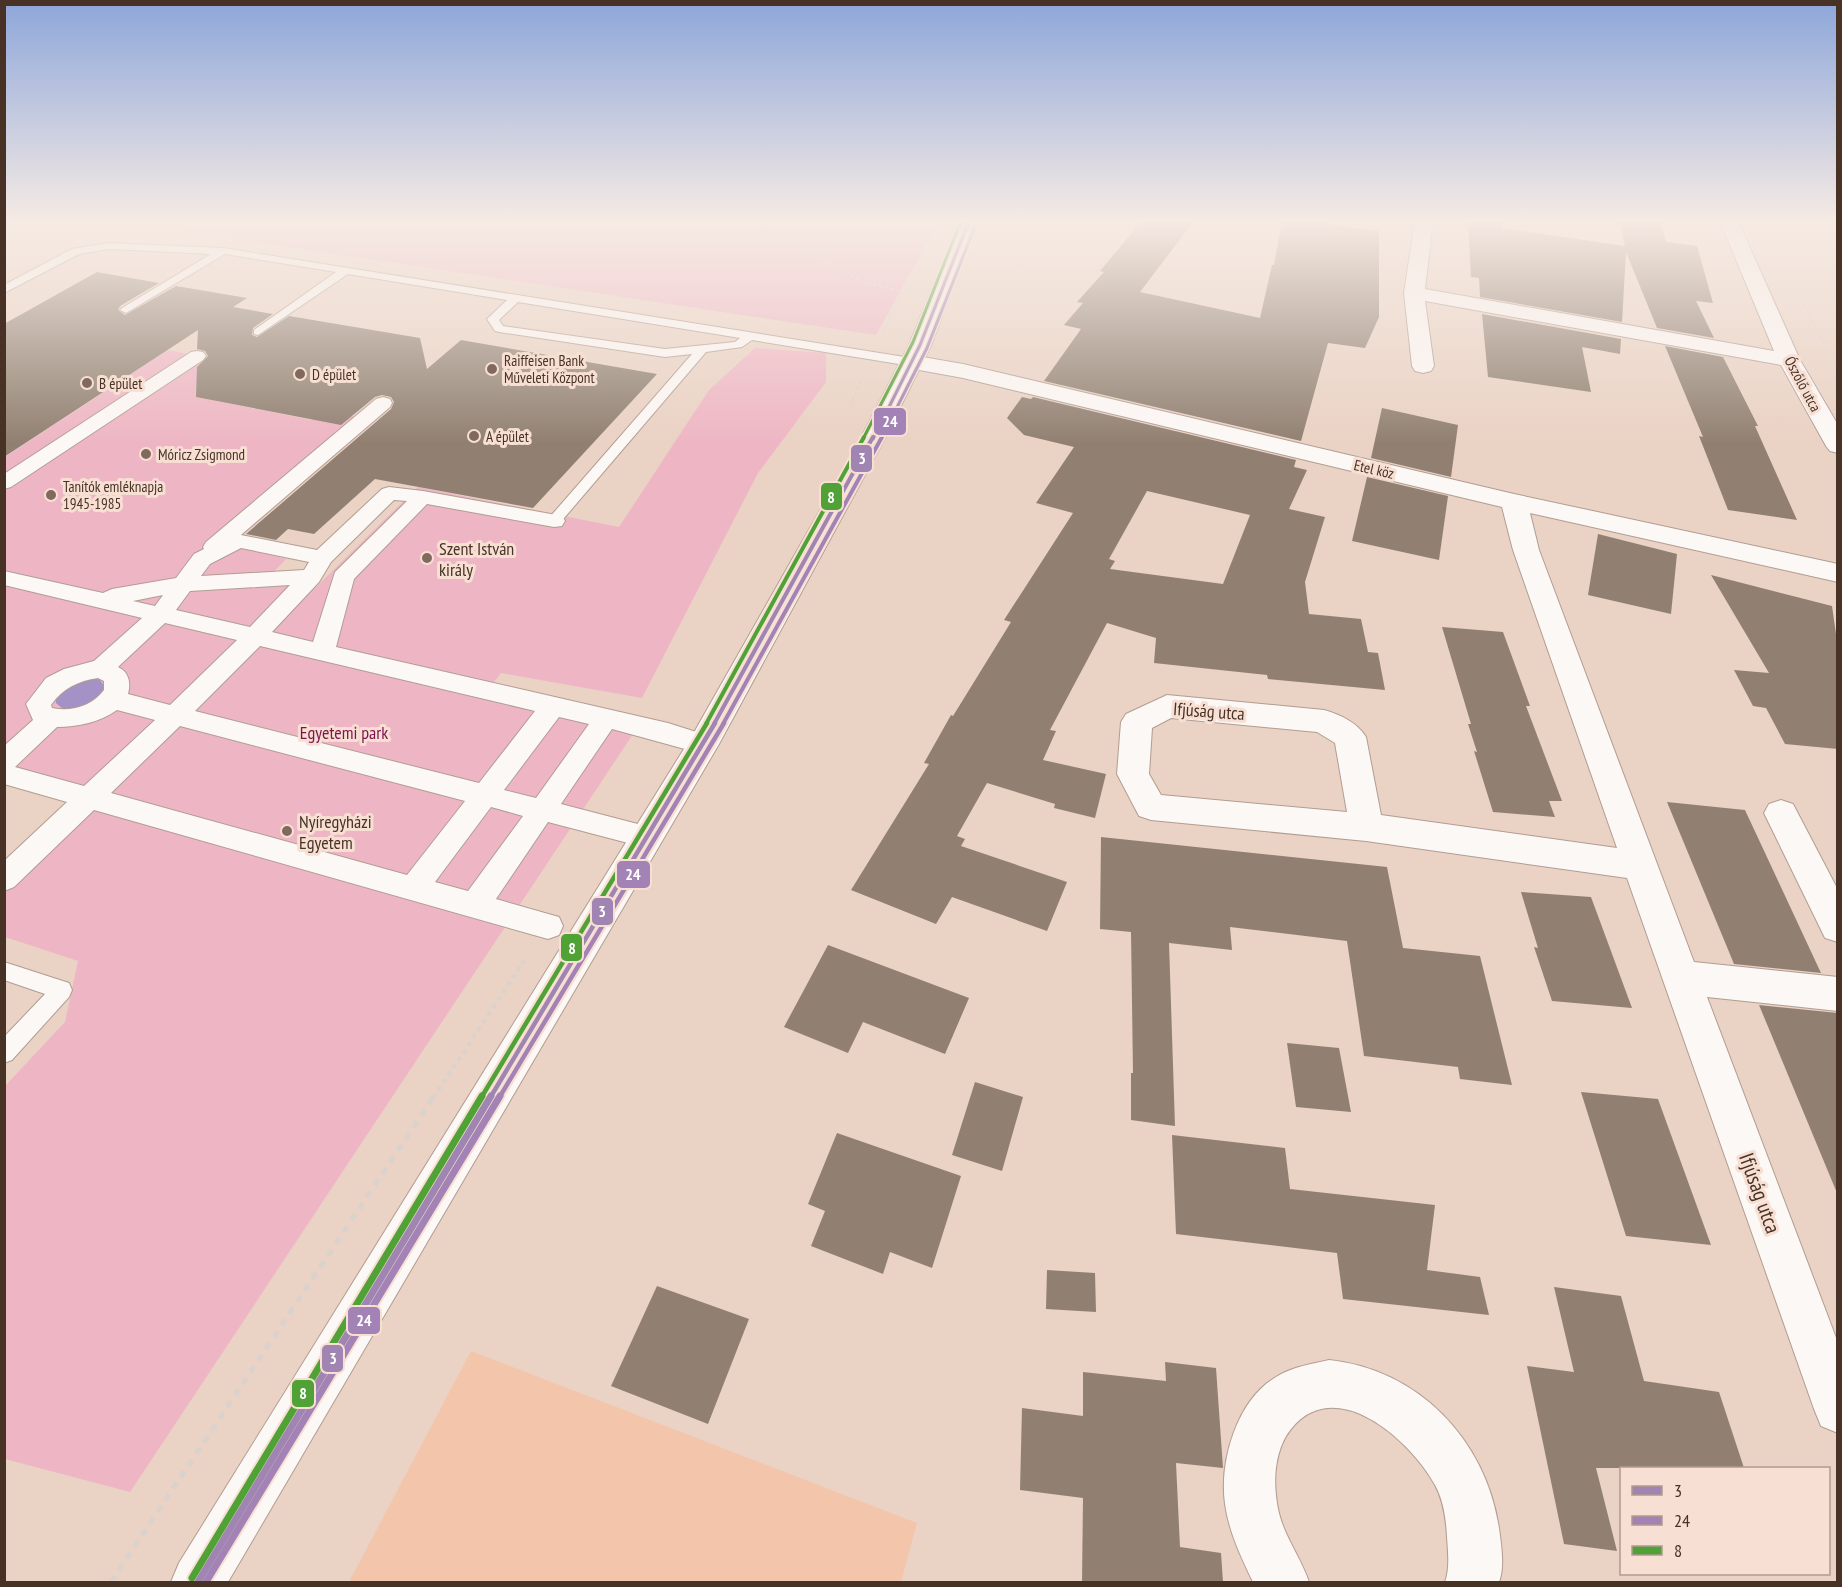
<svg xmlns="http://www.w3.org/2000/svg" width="1842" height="1587" font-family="'PT Sans Narrow',sans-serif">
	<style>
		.built { fill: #f3c6ac }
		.green { fill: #eeb6c4 }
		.water { fill: #a492c6 }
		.building { fill: #918072; fill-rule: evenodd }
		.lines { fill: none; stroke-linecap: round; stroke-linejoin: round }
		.service-casing { stroke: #b19d91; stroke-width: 2 }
		.pedestrian-casing { stroke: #b19d91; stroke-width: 2 }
		.minor-casing { stroke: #b19d91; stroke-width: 2 }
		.secondary-casing { stroke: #b19d91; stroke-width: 2 }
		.path-far2 { stroke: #dad2cd; stroke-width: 2; stroke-dasharray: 3 3; stroke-linecap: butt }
		.path-far1 { stroke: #dad2cd; stroke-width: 4; stroke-dasharray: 4.5 4.5; stroke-linecap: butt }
		.path { stroke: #dad2cd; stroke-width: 5; stroke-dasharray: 7 7; stroke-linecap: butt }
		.service { fill: #fcf8f6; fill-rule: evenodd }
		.pedestrian { fill: #fcf8f6; fill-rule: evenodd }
		.minor { fill: #fcf8f6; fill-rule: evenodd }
		.secondary { fill: #fcf8f6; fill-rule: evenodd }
		.bus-1-far3-casing { stroke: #f7e0d3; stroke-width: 6 }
		.bus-1-far2-casing { stroke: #f7e0d3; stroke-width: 8 }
		.bus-1-far1-casing { stroke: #f7e0d3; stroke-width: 9 }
		.bus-1-casing { stroke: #f7e0d3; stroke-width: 11 }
		.bus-2-far3-casing { stroke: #f7e0d3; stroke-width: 6 }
		.bus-2-far2-casing { stroke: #f7e0d3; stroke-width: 8 }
		.bus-2-far1-casing { stroke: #f7e0d3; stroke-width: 9 }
		.bus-2-casing { stroke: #f7e0d3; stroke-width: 11 }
		.bus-3-far3-casing { stroke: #f7e0d3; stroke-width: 6 }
		.bus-3-far2-casing { stroke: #f7e0d3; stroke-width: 8 }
		.bus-3-far1-casing { stroke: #f7e0d3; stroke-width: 9 }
		.bus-3-casing { stroke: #f7e0d3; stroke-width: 11 }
		.bus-1-far3 { stroke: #a085b2; stroke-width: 3 }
		.bus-1-far2 { stroke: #a085b2; stroke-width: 4 }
		.bus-1-far1 { stroke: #a085b2; stroke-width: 4.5 }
		.bus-1 { stroke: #a085b2; stroke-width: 7 }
		.bus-2-far3 { stroke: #a383b6; stroke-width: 3 }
		.bus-2-far2 { stroke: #a383b6; stroke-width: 4 }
		.bus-2-far1 { stroke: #a383b6; stroke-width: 4.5 }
		.bus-2 { stroke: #a383b6; stroke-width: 7 }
		.bus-3-far3 { stroke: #50a136; stroke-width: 3 }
		.bus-3-far2 { stroke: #50a136; stroke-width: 4 }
		.bus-3-far1 { stroke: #50a136; stroke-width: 4.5 }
		.bus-3 { stroke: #50a136; stroke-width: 7 }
		.poi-dot { fill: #816a5d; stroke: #f7e0d3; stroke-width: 2 }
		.labels { text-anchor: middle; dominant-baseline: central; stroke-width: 6; stroke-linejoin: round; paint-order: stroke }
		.far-poi-label { font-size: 15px; fill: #483226; stroke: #f7e0d3; text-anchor: start }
		.far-street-label { font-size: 15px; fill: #483226; stroke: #f7e0d3 }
		.poi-label { font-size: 18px; fill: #483226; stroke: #f7e0d3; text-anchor: start }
		.street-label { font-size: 18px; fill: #483226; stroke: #f7e0d3 }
		.park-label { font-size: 18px; fill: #7e1151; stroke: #f7e0d3 }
		.near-street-label { font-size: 21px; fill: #483226; stroke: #f7e0d3 }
		.line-badge { stroke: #f7e0d3; stroke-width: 2 }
		.badge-label { font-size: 16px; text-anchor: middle; font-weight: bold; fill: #fff }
	</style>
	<rect width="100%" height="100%" fill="#ead2c4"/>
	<path class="built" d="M471,1351l446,172 -16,59h-552z"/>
	<g class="green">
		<path d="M115,221h824l-63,114z"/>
		<path d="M755,348l71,5v29l-68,91 -116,225 -141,-25 -15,19 151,36 -507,764 -125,-33 -1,-372 61,-65 13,-61 -73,-24v-53l81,-80 -81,-36v-311l163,-107 63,12 -35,24v11l115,23 26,-7 30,6 -133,114 28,19 24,7 -20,21 49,8 103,-101 201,40 90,-137z"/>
	</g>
	<path class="water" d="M94,678l6,2 5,7c-5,17 -25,22 -42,22l-7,-6v-4l15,-15z"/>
	<g class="building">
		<path d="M1142,221h52l-54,71 120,26 12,-53h2l8,-44h48v4l49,6v86l-14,31 -37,-5 -27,98 -257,-60 37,-52 -17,-4 19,-22 -6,-1 27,-30 -4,-1z"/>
		<path d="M1468,221h34v7l123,18 -6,-25h41l6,21 31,4 16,57 -17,-2 18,37 -57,-10 -31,-76 -4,70 -142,-25 -1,-19 -8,-1z"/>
		<path d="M97,272l62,11 -39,23 -2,4 7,5 51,-29 71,12 -14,9 40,7 -20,14 -1,7 5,2 32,-21 131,22 7,31 34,-29 196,34 -124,134 -158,-29 -61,55 -26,-5 -12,11 -30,-6 145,-125 3,-7 -3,-5 -9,-2 -7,2 -34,28 -145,-28 1,-30 11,-11 -3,-5 -8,-2 1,-19 -194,127v-133z"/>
		<path d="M1482,314l139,25 -1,15 -38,-7 9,45 -103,-15z"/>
		<path d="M1665,346l58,11 35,69h-3l42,94 -69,-10 -29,-74 4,1z"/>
		<path d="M1022,397l9,2 2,-2 263,63 -2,7 13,3 -18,39 36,8 -20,65 4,32 52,5 7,33 10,1 7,37 -117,-11 -1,-4 -113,-12 2,-25 -49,-15 -57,107 6,1 -13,29 63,14 -11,44 -41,-10 1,-4 -68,-21 -30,53 8,3 -4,7 106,36 -20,49 -95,-34 -16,27 -85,-34 78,-126 -5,-1 27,-48 2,1 58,-94 -7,-2 69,-107 -37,-10 38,-56 -50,-12 -17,-17zM1147,491l103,24 -27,69 -113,-15 5,-8 -6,-2z"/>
		<path d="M1382,408l76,17 -7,52 -80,-19z"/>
		<path d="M1367,477l81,19 -9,64 -87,-19z"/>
		<path d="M1598,534l79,20 -6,60 -83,-19z"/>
		<path d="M1711,575l121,31 6,42v101l-53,-5 -19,-36 -13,-2 -19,-36 35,3z"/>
		<path d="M1442,627l61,5 27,74h-4l36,95h-13l6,16 -62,-5 -19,-61 3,1 -9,-28h3z"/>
		<path d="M1667,802l78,8 76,163 -87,-9z"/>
		<path d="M1101,837l286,30 16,81 77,8 32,129 -52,-6 -2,-12 -94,-11 -17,-115 -117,-14 2,23 -63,-7 6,183 -44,-6v-47h2l-2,-141 -31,-3z"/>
		<path d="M1521,892l70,5 41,111 -80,-7 -18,-54 4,1z"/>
		<path d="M828,945l141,53 -24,56 -82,-32 -15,31 -64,-26z"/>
		<path d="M1759,1005l79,8v180h-1z"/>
		<path d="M1287,1043l52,5 12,64 -55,-5z"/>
		<path d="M975,1082l48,15 -21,74 -50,-16z"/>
		<path d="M1581,1092l77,7 53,146 -85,-9z"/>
		<path d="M837,1133l124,43 -29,92 -42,-16 -7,22 -72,-28 14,-35 -17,-7z"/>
		<path d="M1172,1135l113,13 5,41 145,16 -8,65 53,7 9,38 -146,-16 -6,-46 -161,-19z"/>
		<path d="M1047,1270l48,3 1,39 -50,-3z"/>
		<path d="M657,1286l92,33 -41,105 -97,-38z"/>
		<path d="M1554,1287l67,9 23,85 75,11 25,76h-148l21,83 -53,-7 -37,-178 47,6z"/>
		<path d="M1165,1362l51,6 7,100 -47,-5 4,84 41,6 2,29h-141l1,-84 -63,-8 2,-82 61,8v-44l83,9z"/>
	</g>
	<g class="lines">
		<defs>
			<g id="service">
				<path d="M109,243l114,5 688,110 6,4 -6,4 -159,-26 -10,7 -36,5 -147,172 -5,1 -7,-4 2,-3 143,-164 -27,3 -166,-25 -4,-1 -8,-12 20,-19 -159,-26 -90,61 -4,-1v-4l82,-58 -111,-18 -99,59 -6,-3 2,-2 89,-54 -102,-5 -30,5 -75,39v-8l68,-36zM518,302l222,36 -5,4 -70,7 -162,-23 -4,-6z"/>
				<path d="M4,962l65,21 3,7 -3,7 -57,63 -8,3v-26l41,-43 -41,-14z"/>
			</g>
			<g id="pedestrian">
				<path d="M197,351l6,1 3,4 -3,4 -192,127 -7,2v-15l187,-122z"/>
				<path d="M383,397l7,2 2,4 -2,4 -149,128 76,15 65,-61 7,-2 34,4 139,25 3,5 -3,5 -8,1 -127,-23 -73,75 -18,68 332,76 44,14 4,7 -4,7 -9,3 -91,-25 -51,75 96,25 4,8 -4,8 -10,3 -99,-26 -52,77 63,18 4,9 -4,9 -11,4 -454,-129 -80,77 -10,4v-30l63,-59 -63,-18v-38l29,-26 -7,-16 20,-26 18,-9 30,-8 48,-43 -138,-33v-14l99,22 9,-4 64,-11 18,-24 10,-5 -1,-2 3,-5 170,-143zM394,500l13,1 -72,71 -22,70 -41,-10 47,-50 12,-20zM241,548l68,14 -5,8 -103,6 9,-12zM290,585l-40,42 -74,-17 14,-19zM163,595l-8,11 -22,-5zM165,623l72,17 -67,65 -42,-11c3,-11 1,-22 -10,-27zM260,646l275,65 -56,72 -284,-72zM98,678l6,3v9c-12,16 -32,22 -52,18l-1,-3c12,-17 27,-24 47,-27zM117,710l38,10 -71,66 -69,-19 42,-40c21,0 43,-5 60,-17zM559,717l30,7 -53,74 -32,-8zM180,726l285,75 -58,74 -296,-82zM491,807l32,9 -55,75 -33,-9z"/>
			</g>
			<g id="minor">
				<path d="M1415,221h18l-8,68 349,62 -54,-130h18l62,139 38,65v28l-8,-2 -4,-5 -45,-81 -356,-64 9,65 -3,5 -8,2 -8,-2 -3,-5 -8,-73z"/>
				<path d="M911,355l52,9 551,130 324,70v18l-308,-69 9,37 155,412 144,15v34l-131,-14 131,346v90l-17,-7 -7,-17 -187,-531 -261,-37 -215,-21 -12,-4 -22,-42 4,-52 5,-8 41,-19 157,15c15,4 34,13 42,27l15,78 236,33 -104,-298 -11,-43 -539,-129 -60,-11 -3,-5 3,-5zM1171,718l146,14 18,11 12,69 -186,-17 -12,-21 3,-46z"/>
				<path d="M1781,800l12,4 45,86v52l-13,-4 -61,-125 5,-9z"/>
				<path d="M1329,1360c89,9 157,80 170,168 2,16 6,39 0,54h-54c5,-13 3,-30 2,-45 -1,-17 -3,-36 -12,-52 -24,-44 -99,-112 -144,-56 -16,20 -18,49 -14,74 4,30 23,52 32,79h-56c-12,-25 -24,-50 -28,-78 -6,-43 12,-104 51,-127 16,-10 35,-13 53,-17z"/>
			</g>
			<path id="secondary" d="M960,221h18l-47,124 -46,93 -166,306 -491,838h-57l8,-19 513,-827 169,-298 48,-93z"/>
		</defs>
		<use href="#service" class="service-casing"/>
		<use href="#pedestrian" class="pedestrian-casing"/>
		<use href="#minor" class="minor-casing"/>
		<use href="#secondary" class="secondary-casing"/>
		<g class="path-far2">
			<path d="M758,221l105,61 38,9"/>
			<path d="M1789,278l49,92"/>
			<path d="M883,332l36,-73 13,-38"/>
			<path d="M851,406l10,-27"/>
		</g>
		<path class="path-far1" d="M433,1098l91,-137"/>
		<path class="path" d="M111,1582l323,-486"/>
		<use href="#service" class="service"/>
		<use href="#pedestrian" class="pedestrian"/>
		<use href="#minor" class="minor"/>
		<use href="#secondary" class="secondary"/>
		<defs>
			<path id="bus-1-far3" d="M873,439l47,-94 49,-124"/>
			<path id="bus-1-far2" d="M714,724l159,-287"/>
			<path id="bus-1-far1" d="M490,1098l225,-375"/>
			<path id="bus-1" d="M198,1582l293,-486"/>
			<path id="bus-2-far3" d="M881,439l46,-91 49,-124"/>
			<path id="bus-2-far2" d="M723,724l159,-287"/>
			<path id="bus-2-far1" d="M499,1098l225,-375"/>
			<path id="bus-2" d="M206,1582l294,-486"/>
			<path id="bus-3-far3" d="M863,439l50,-97 48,-121"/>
			<path id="bus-3-far2" d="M706,724l158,-287"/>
			<path id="bus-3-far1" d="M481,1098l226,-375"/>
			<path id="bus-3" d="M192,1578l290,-482"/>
		</defs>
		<use href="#bus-1-far3" class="bus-1-far3-casing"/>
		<use href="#bus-1-far2" class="bus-1-far2-casing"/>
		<use href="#bus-1-far1" class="bus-1-far1-casing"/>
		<use href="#bus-1" class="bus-1-casing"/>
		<use href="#bus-2-far3" class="bus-2-far3-casing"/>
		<use href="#bus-2-far2" class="bus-2-far2-casing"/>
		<use href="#bus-2-far1" class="bus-2-far1-casing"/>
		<use href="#bus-2" class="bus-2-casing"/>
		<use href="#bus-3-far3" class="bus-3-far3-casing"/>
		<use href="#bus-3-far2" class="bus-3-far2-casing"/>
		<use href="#bus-3-far1" class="bus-3-far1-casing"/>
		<use href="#bus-3" class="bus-3-casing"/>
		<use href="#bus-1-far3" class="bus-1-far3"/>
		<use href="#bus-1-far2" class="bus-1-far2"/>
		<use href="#bus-1-far1" class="bus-1-far1"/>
		<use href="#bus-1" class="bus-1"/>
		<use href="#bus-2-far3" class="bus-2-far3"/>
		<use href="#bus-2-far2" class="bus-2-far2"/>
		<use href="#bus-2-far1" class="bus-2-far1"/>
		<use href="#bus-2" class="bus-2"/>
		<use href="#bus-3-far3" class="bus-3-far3"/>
		<use href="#bus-3-far2" class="bus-3-far2"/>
		<use href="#bus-3-far1" class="bus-3-far1"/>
		<use href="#bus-3" class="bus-3"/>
	</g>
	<linearGradient id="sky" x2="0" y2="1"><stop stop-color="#8da6da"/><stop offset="0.5" stop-color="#f6ebe4"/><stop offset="1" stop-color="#f6ebe4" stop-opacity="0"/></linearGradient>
	<rect width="1842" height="443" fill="url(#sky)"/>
	<g class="poi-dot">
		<circle cx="492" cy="369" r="6"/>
		<circle cx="300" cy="374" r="6"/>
		<circle cx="87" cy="383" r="6"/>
		<circle cx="474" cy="436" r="6"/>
		<circle cx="146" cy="454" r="6"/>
		<circle cx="51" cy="495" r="6"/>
		<circle cx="427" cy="558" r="6"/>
		<circle cx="287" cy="831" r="6"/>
	</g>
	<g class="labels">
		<g class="far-poi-label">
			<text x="504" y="360">Raiffeisen Bank<tspan x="504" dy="17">Műveleti Központ</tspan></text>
			<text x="312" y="374">D épület</text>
			<text x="99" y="383">B épület</text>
			<text x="486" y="436">A épület</text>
			<text x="158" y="454">Móricz Zsigmond</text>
			<text x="63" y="486">Tanítók emléknapja<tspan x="63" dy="17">1945-1985</tspan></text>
		</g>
		<g class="far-street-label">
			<text transform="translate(1803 384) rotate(62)">Ószőlő utca</text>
			<text transform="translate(1374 469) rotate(13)">Etel köz</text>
		</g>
		<g class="poi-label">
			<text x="439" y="548">Szent István<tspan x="439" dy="21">király</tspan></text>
			<text x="299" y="821">Nyíregyházi<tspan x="299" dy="21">Egyetem</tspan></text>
		</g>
		<g class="street-label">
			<text transform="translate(1209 711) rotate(4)">Ifjúság utca</text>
		</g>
		<g class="park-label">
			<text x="344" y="732">Egyetemi park</text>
		</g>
		<g class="near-street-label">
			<text transform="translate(1760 1193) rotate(70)">Ifjúság utca</text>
		</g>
	</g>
	<g class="line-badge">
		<rect x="873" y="407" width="34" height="29" rx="6" fill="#a383b6"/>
		<rect x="850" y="444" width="23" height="29" rx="6" fill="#a085b2"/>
		<rect x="820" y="482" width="23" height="29" rx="6" fill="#50a136"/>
		<rect x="616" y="860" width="35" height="29" rx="6" fill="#a383b6"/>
		<rect x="591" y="897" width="23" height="29" rx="6" fill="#a085b2"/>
		<rect x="560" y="933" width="23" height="29" rx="6" fill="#50a136"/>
		<rect x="347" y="1306" width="34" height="29" rx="6" fill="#a383b6"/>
		<rect x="321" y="1344" width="23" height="29" rx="6" fill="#a085b2"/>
		<rect x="291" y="1379" width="24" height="29" rx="6" fill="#50a136"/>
	</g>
	<g class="badge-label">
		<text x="890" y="427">24</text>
		<text x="862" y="464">3</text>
		<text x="831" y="503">8</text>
		<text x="633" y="880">24</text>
		<text x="602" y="917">3</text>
		<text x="572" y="954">8</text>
		<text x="364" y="1326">24</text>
		<text x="333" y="1364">3</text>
		<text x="303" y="1399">8</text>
	</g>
	<rect width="1842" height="1587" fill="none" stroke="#483226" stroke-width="12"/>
	<rect x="1620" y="1467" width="210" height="108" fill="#f7e0d3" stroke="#b19a8e" stroke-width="1.5"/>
	<rect x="1632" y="1486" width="30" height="9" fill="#a085b2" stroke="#b19a8e" stroke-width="1.5"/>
	<text x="1674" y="1497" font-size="18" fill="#483226">3</text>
	<rect x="1632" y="1516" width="30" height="9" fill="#a383b6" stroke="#b19a8e" stroke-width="1.5"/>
	<text x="1674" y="1527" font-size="18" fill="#483226">24</text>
	<rect x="1632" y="1546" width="30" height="9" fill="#50a136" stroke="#b19a8e" stroke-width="1.5"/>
	<text x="1674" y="1557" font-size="18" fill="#483226">8</text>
</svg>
